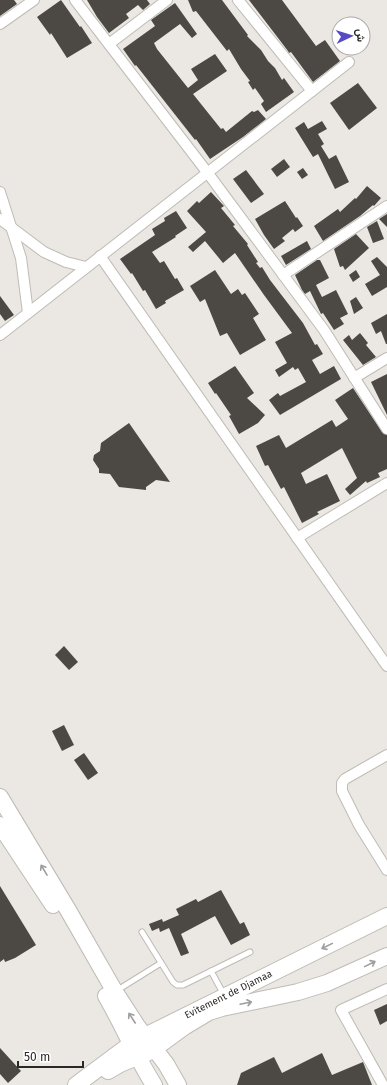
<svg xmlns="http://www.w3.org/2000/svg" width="387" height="1085" font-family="'Fira Sans',Vazirmatn,sans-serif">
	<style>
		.building { fill: #4c4844 }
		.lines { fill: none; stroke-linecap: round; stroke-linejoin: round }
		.service-casing { stroke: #bfbbb6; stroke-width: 7 }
		.minor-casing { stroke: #bfbbb6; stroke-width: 12 }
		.primary-casing { stroke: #bfbbb6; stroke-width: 18 }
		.service { stroke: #fff; stroke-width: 5 }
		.minor { stroke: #fff; stroke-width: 10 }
		.primary { stroke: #fff; stroke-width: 16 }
		.oneway { stroke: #9f9e9d }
		.labels { text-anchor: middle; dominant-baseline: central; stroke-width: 4; stroke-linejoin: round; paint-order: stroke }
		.street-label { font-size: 10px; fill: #2a2826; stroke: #fff }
	</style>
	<rect width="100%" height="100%" fill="#ebe7e2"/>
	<g class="building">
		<path d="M0,0h14l3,4 -17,12z"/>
		<path d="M61,0l19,27 1,-1 11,17 -25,15 -16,-25 -1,2 -13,-18z"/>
		<path d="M87,0h60l3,4 -7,6 -5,-5 -12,9 3,4 -20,15 -12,-16z"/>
		<path d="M188,0h34l26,35 -1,1 14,14 7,11 7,7 7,12 2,-2 10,14 -28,20 -5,-8 3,-3 -9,-13 -2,2 -5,-8 2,-1 -9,-12 -12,-20 -2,2 -31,-40 -3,1z"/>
		<path d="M249,0h33l34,46 9,-6 15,21 -27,21 -22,-30 -2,1 -1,-2z"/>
		<path d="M175,3l22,31 -5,4 -12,-14 -26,19 3,6 31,39 10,-8 -7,-11 24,-15 12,17 -34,23 28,35 2,-1 3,4 26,-21 2,1 4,-2 8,9 -23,18 -33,22 -14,-20 -1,1 -59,-75 -1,1 -12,-17 32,-23 -4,-6z"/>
		<path d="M358,83l19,25 -28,22 -19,-27z"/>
		<path d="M322,121l5,8 -9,5 6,10 -3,2 8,13 7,-4 13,27 -14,7 -17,-35 -5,3 -18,-29 9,-6 4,7z"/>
		<path d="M284,159l6,8 -13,10 -6,-8z"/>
		<path d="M303,168l5,7 -6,4 -5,-7z"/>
		<path d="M246,170l18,24 -13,9 -18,-24z"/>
		<path d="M367,186l14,12 -7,8 -1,-1 -13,11 -37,25 -9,-15 24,-17 2,3 15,-14 1,1z"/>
		<path d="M211,192l13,14 -3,2 14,17 -2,1 15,18 -1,1 11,17 -2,1 4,5 2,-1 8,13 33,43 12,22 2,-1 6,10 -11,6 8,14 14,-8 7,13 -61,36 -11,-15 9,-7 2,3 26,-14 -8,-14 -3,2 -2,-3 -14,10 -4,-7 12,-7 -12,-21 17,-9 -28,-38 -29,-42 -12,10 -18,-22 -12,11 -5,-5 18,-15 -19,-21 10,-10 2,2z"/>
		<path d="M285,201l11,17 1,-1 6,9 -8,6 -2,-3 -11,9 3,3 -11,8 -10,-14 -9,-16z"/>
		<path d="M176,211l11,17 -12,8 1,1 -24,15 8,11 4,-2 11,18 2,-1 7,12 -19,11 1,2 -10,6 -11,-19 -2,1 -11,-18 -1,1 -11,-15 35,-24 -3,-6 13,-8 -1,-3z"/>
		<path d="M387,214v13l-8,-8z"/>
		<path d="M377,221l7,18 -11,4 -6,-16z"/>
		<path d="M356,234l13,14 -24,22 -2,-4 -3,1 -6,-18z"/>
		<path d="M307,241l4,8 -25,16 -5,-9z"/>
		<path d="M377,257l10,10v20l-15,9 -7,-12 15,-9 -9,-14z"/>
		<path d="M317,260h3l9,18 -13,7 6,12 14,-7 12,24 -8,4 4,6 -10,6 -11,-17 -2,1 -11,-23 -5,3 -3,-4 -7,-15z"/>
		<path d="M215,270l16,24 7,-5 4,6 3,-2 14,21 -6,4 13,22 -26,15 -13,-22 -7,3 -15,-37 -5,3 -10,-16z"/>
		<path d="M356,270l4,7 -7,5 -4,-7z"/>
		<path d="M0,296l14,19 -9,6 -5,-7z"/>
		<path d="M356,297l7,11 -9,6 -4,-13z"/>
		<path d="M387,314v30h-1l-5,-13 -5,3 -5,-11z"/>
		<path d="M360,333l8,10 -2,2 10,12 -13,8 -20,-25 6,-5 3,5z"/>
		<path d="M235,366l19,27 -7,5 18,17 -7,8 -19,11 -10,-18 2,-1 -15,-22 -1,1 -7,-11z"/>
		<path d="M387,374v41l-16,-33z"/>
		<path d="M353,388l29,44 5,3v34l-9,4 2,4 -13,6 -1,-2 -16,14 -5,-6 12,-11 -15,-30 -41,25 5,11 21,-10 13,27 -23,11 2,2 -17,9 -18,-36 -3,2 -13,-24 -3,1 -9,-20 23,-11 7,13 46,-28 4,7 12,-8 -13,-19z"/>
		<path d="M129,423l41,59 -14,-2 -10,7v3l-27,-3 -9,-13 -11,-1v-4l-6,-9 1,-5 6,-4 1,-8z"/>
		<path d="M64,646l14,16 -9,8 -14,-15z"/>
		<path d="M64,725l10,20 -12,6 -10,-20z"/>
		<path d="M84,753l14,20 -10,7 -14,-20z"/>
		<path d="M0,886l36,59 -21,13 -10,4 -1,-3 -4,3z"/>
		<path d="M221,890l19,34 4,-2 6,13 -19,10 -16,-29 -34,18 8,19 -8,3 -12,-28 -9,4 -1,-4 -7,3 -3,-7 13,-5 1,3 16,-7 -3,-6 20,-10 2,3z"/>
		<path d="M387,1004v17l-7,4 -6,-15z"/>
		<path d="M0,1048l21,23 -13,12 -8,-9z"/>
		<path d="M322,1053l10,22 31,-13 9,23h-135l4,-12 33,-16 8,16z"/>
	</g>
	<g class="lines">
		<defs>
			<g id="service">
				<path d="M142,932l31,50 4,3h6l67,-33"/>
				<path d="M211,971l13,24"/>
				<path d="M116,991l45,-28"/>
			</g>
			<g id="minor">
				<path d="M75,0l132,172 117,158 63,99"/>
				<path d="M238,0l74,91"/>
				<path d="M0,24l34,-24"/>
				<path d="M109,44l58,-44"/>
				<path d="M0,192l21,66 7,55"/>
				<path d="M0,219l44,33 22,10 20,5"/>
				<path d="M100,256l287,410"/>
				<path d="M283,275l104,-69"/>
				<path d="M0,335l349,-273"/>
				<path d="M354,378l33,-20"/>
				<path d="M297,538l90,-55"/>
				<path d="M387,755l-42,24 -3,4v8l17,34 28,45"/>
				<path d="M383,1085l-42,-75 46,-21"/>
			</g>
			<g id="primary">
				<path d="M0,797l68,113 47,82 22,34 29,38 12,21"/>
				<path d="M0,825l53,80"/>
				<path d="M106,996c17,29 30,61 48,89"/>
				<path d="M108,1071l12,-7 31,-13 33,-24 25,-15 13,-4 76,-16 29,-9 60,-27"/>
				<path id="s1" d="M76,1085l59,-44 252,-125"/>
			</g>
		</defs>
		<use href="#service" class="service-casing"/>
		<use href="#minor" class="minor-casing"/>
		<use href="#primary" class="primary-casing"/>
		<use href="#service" class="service"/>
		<use href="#minor" class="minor"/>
		<use href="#primary" class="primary"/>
	</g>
	<defs><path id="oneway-shaft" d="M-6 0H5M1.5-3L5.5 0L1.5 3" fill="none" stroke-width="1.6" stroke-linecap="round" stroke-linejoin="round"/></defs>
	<g class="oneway">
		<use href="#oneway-shaft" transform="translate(44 870) rotate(-121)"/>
		<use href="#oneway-shaft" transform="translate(327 946) rotate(154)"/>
		<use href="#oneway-shaft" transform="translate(370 964) rotate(-26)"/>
		<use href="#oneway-shaft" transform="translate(246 1003) rotate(-12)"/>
		<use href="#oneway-shaft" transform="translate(132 1018) rotate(-123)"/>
	</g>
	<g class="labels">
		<g class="street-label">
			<text stroke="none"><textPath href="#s1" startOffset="178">Evitement de Djamaa</textPath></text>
		</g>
	</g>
	<g transform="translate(351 36) rotate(86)"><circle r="19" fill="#ffffff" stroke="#aaa9a8"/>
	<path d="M0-3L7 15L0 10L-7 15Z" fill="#574ac2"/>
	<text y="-6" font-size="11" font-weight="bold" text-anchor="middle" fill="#2a2826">ش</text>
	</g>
	<path d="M18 1061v6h65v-6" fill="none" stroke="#2a2826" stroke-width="2"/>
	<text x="24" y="1061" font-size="12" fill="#2a2826" stroke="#ffffff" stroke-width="3" paint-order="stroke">50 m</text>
</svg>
